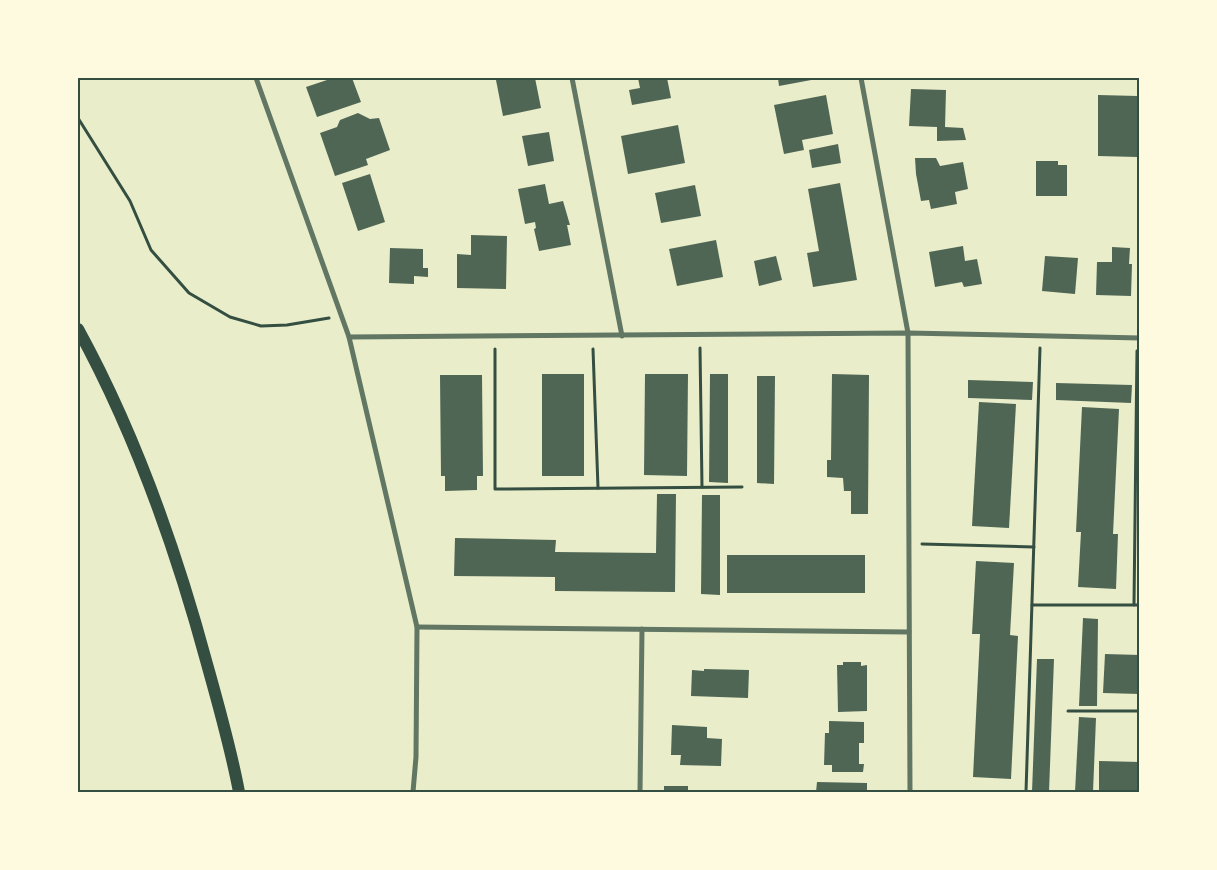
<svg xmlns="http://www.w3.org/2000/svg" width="1217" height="870" font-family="Montserrat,sans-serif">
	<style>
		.building { fill: #4f6655 }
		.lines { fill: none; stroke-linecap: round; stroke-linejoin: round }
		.path { stroke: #344e41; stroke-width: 3 }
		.minor { stroke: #617663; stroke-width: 5 }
		.primary { stroke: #344e41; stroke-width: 12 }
		.neatline { fill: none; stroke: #344e41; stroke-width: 2 }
	</style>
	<rect width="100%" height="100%" fill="#e9edc9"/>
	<g class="building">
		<path d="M333,78h19l9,24 -44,15 -11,-30z"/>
		<path d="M511,78h24l6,30 -38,8 -7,-36z"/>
		<path d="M638,78h29l4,20 -39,7 -3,-15 11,-2z"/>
		<path d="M778,78h44l-43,8z"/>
		<path d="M911,89l35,1 -1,37 18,1 3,12 -29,1v-14l-28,-1z"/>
		<path d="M826,95l7,39 -31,6 2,10 -20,4 -10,-49z"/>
		<path d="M1098,95l40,1 -1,61 -39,-1z"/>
		<path d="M358,113l12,6 9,-1 11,32 -24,9 2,6 -33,11 -15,-43 17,-6 3,-7z"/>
		<path d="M678,125l7,38 -57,11 -7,-38z"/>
		<path d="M549,132l5,29 -26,5 -6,-30z"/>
		<path d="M838,144l3,19 -29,5 -3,-18z"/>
		<path d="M915,158h21l4,8 23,-4 5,27 -13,3 2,12 -26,5 -2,-9 -8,1 -5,-27z"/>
		<path d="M1036,161h22v4h9v31h-31z"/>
		<path d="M370,174l15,48 -27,9 -16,-48z"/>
		<path d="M840,183l17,97 -44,7 -6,-34 12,-2 -11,-62z"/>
		<path d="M545,184l4,20 14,-3 7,24h-3l4,20 -32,6 -5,-22 2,-1 -1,-6 -10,2 -7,-35z"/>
		<path d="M695,185l6,31 -40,7 -6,-30z"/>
		<path d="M471,235l36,1 -1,53 -49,-1v-34l14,1z"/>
		<path d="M716,240l7,37 -46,9 -8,-37z"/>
		<path d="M963,246l2,15 12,-2 5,25 -18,3 -2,-5 -27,5 -6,-35z"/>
		<path d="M1112,247l18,1 -1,16h3l-1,32 -35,-1 1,-33h15z"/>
		<path d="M390,248l33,1v19h5v9l-14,-1v8l-25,-1z"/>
		<path d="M776,256l6,24 -23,6 -5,-25z"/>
		<path d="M1045,256l33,2 -3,36 -33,-3z"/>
		<rect x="542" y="374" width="42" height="102"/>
		<path d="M645,374h43l-1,102 -43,-1z"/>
		<path d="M710,374h18v109l-19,-1z"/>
		<path d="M832,374l37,1 -1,139h-17v-23h-7l-1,-13 -16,-1v-17h4z"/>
		<path d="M440,375h42l1,101h-6v14l-32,1v-15h-4z"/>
		<path d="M757,376h18l-1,108 -17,-1z"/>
		<path d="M968,380l65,2 -1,18 -64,-2z"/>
		<path d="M1056,383l76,2 -1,18 -75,-3z"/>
		<path d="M979,402l37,2 -7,124 -37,-2z"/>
		<path d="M1082,407l37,2 -6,125h5l-2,55 -38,-2 3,-55h-5z"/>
		<path d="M657,494h19l-1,98 -120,-1v-14l-101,-1 1,-38 101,2 -1,12 101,1z"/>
		<path d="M702,495h18v100l-19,-1z"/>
		<rect x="727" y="555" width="138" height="38"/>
		<path d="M976,561l38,2 -4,72 8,1 -7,143 -38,-2 7,-143h-8z"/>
		<path d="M1083,618l15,1 -1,87h-18z"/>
		<path d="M1105,654l35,1v39l-37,-1z"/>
		<path d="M1037,659h17l-5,133h-17z"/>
		<path d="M843,662h18v4l6,-1v46l-29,1 -1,-47h6z"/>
		<path d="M704,669l45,1 -1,28 -57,-2 1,-26 12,1z"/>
		<path d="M1079,717l17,1 -3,74h-18z"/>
		<path d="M829,721l35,1v21h-5v21h5l-1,8h-31v-7h-8l1,-32h4z"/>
		<path d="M672,725l35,2v11l15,1 -1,27 -41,-1 1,-10h-10z"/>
		<path d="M1099,761l41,1v30h-41z"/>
		<path d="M817,782l50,1v9h-51z"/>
		<rect x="664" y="786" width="24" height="6"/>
	</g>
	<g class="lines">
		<g class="path">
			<path d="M78,118l52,83 21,49 38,43 41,24 31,9 26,-1 42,-7"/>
			<path d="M700,348l2,139"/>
			<path d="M495,349v140l247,-2"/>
			<path d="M593,349l5,139"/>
			<path d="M922,544l112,3"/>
			<path d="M1032,605h108"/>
			<path d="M1134,605l3,-254"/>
			<path d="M1068,711h72"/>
			<path d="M1026,792l14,-444"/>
		</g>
		<g class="minor">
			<path d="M256,78l93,259 68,290 -1,130 -3,35"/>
			<path d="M572,78l50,258"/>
			<path d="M861,78l47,255 2,459"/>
			<path d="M349,337l559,-4 232,5"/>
			<path d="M417,627l492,5"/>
			<path d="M640,792l2,-163"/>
		</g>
		<path class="primary" d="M78,329c57,104 98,220 129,335 12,43 24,85 32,128"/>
	</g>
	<rect width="1217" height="870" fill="none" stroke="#fefae0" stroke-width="158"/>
	<rect x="79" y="79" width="1059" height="712" class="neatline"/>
</svg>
